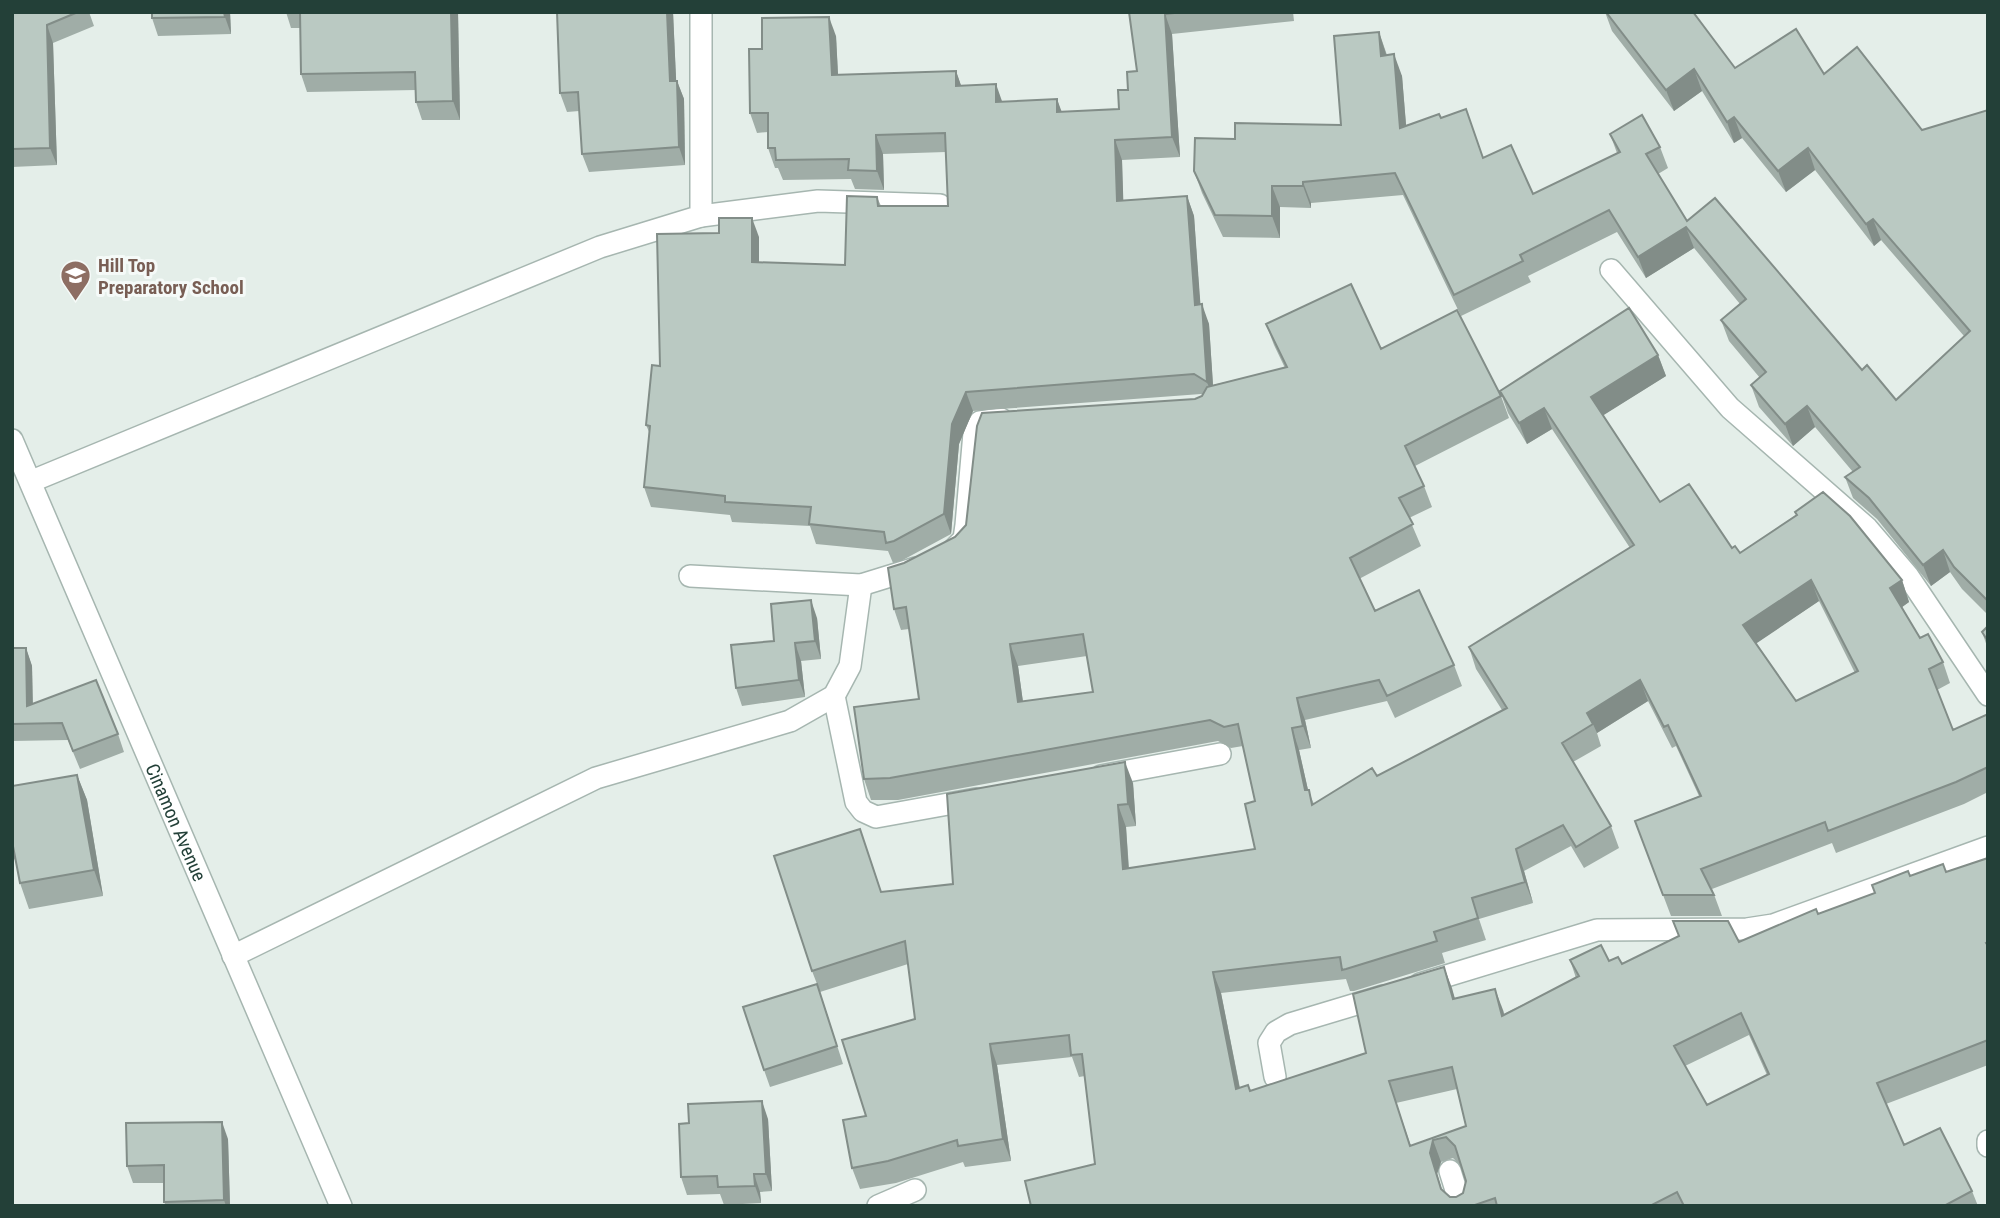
<svg xmlns="http://www.w3.org/2000/svg" width="2000" height="1218" font-family="'Roboto Condensed',sans-serif">
	<style>
		.lines { fill: none; stroke-linecap: round; stroke-linejoin: round }
		.lane-casing { stroke: #a6b6b0; stroke-width: 24 }
		.street-casing { stroke: #a6b6b0; stroke-width: 24 }
		.lane { stroke: #fff; stroke-width: 21 }
		.street { stroke: #fff; stroke-width: 21 }
		.wall { fill: #a0ada7; fill-rule: evenodd }
		.shaded-wall { fill: #828d88 }
		.building { fill: #bac9c2; stroke: #828d88; stroke-width: 2; fill-rule: evenodd }
		.labels { text-anchor: middle; dominant-baseline: central; stroke-width: 6; stroke-linejoin: round; paint-order: stroke }
		.education-label { font-size: 19px; font-weight: bold; fill: #785e54; stroke: #f5faf8; text-anchor: start }
		.street-label { font-size: 19px; fill: #234038; stroke: #f5faf8 }
	</style>
	<rect width="100%" height="100%" fill="#e4eee9"/>
	<g class="lines">
		<defs>
			<path id="lane" d="M1988,1141v5"/>
			<g id="street">
				<path d="M701,216l117,-15 122,4"/>
				<path d="M1611,270l119,138 137,120 41,48 80,119"/>
				<path id="s1" d="M12,440l329,766"/>
				<path d="M32,481l568,-234 101,-31v-204"/>
				<path d="M954,549l10,-10 2,-14 8,-92 6,-11 21,-3"/>
				<path d="M690,576l171,9 55,-17"/>
				<path d="M834,696l22,106 7,9 13,6 100,-18"/>
				<path d="M1101,776l119,-22"/>
				<path d="M233,956l363,-178 194,-57 44,-25 16,-30 11,-81"/>
				<path d="M1420,984l177,-54 150,-1 26,-4 215,-78"/>
				<path d="M1275,1077l-6,-34 7,-11 14,-8 93,-28"/>
				<path d="M1450,1171l11,35"/>
				<path d="M878,1206l37,-16"/>
			</g>
		</defs>
		<use href="#lane" class="lane-casing"/>
		<use href="#street" class="street-casing"/>
		<use href="#lane" class="lane"/>
		<use href="#street" class="street"/>
	</g>
	<g class="wall">
		<path d="M12,12h77l5,14 -41,17 4,122 -45,2z"/>
		<path d="M152,12h78l1,22 -73,2 -6,-18z"/>
		<path d="M286,12h172l2,108h-38l-6,-18v-12l-109,2 -6,-18 -1,-46h-9z"/>
		<path d="M673,12l3,69h1l7,18 1,66 -96,7 -7,-18 -3,-43 -12,1 -7,-19z"/>
		<path d="M1129,12h164l1,9 -122,13 8,123 -58,3 1,41 64,-5 7,20 6,89 9,19 4,61 72,-17 -11,-23 -8,-21 115,25 120,47 8,22 -94,48 9,20 8,21 -23,11 12,28 -62,33 16,32 79,54 8,21 -67,32 -8,-17 -82,19 6,28 -12,2 9,40 6,14 63,-28 125,-66 -26,-41 -7,-22 161,-99 -78,-119 -25,15 -19,-31 -8,-22 158,-36 8,21 -63,39 57,87 80,51 56,-38 -1,-3 107,68 7,22 -7,5 18,31 23,24 7,21 -13,7 16,40 35,-16v78l-24,12 -128,49 -4,-10 -120,46 10,27h-51l-36,-95 64,-25 -23,-50 -4,2 -24,-47 -51,32 4,13 -28,16 38,64 8,22 -35,20 -13,-22 -47,25 9,32 -54,16 7,21 -44,13 3,10 -91,28h-4l-4,-12 -125,14 19,95 10,3 116,-38 78,-86 11,32 48,11 1,4 72,-36 -6,-18 39,1 13,3 117,-22 136,-49 35,-17 36,-4 42,-14v207l-102,39 18,41 68,46 6,15h-947l64,-42 -10,-88 -6,1 -7,-20 -75,8 14,96 -46,6 -2,-5 -67,21 -36,6 -8,-21 14,-52 49,-97 -7,-55 -88,28 23,72 -73,23 -6,-17 53,-86 -5,-13 48,-142 21,63 72,-8 180,-101 3,43 -10,1 3,41 126,-19v-48l-12,-55 -12,2 -13,-7 -320,59h-27l-7,-21 55,-80 -10,-70 -8,1 -7,-21 10,-46 51,-26 240,-138 7,-3 1,-1 -2,-1 -228,17 -14,33 -8,90 -50,27 -8,2 -5,-12 -72,-7 -6,-18 -78,-4 -2,-7 -79,-8 -7,-20 6,-53 -4,-9 14,-59 99,-129v25l86,3 32,-68 4,9h67l-2,-54 -63,2 1,36 -29,-1 -4,-10 -68,1 -5,-12h-3l-7,-20v-16l-11,1 -7,-20 12,-64 74,-13 2,39 118,-4 5,15 41,16 55,-3 4,13 58,-3 18,-38zM1819,601l36,72 -59,28 -40,-58zM1087,656l6,36 -70,10 -5,-36zM1749,1035l18,40 -60,30 -22,-39zM1457,1089l9,37 -55,20 -15,-43zM1453,1158l8,8 5,15 -3,12 -7,4h-6l-8,-7 -5,-16 4,-12z"/>
		<path d="M1605,12h88l42,56 89,6 98,56 66,-20v505l-26,-26 -12,-17 -19,14 -54,-67 -24,-21 -8,-21 8,-5 -38,-45 -22,19 -34,-39 -8,-22 9,-7 -31,-37 -8,-21 19,-16 -46,-56 -48,30 -29,-46 -89,44 3,6 -70,34 -58,-121 -92,8v5l-31,-1v31l-57,-1 -21,-44 -8,-22 41,-32 106,-14 38,-93 8,23 15,21 4,49 35,-7 42,40 50,36 84,-41 -7,-19 50,13 8,21 -10,6 29,47 209,179 68,-64 -83,-96 -7,6 -59,-76 -29,22 -44,-54 -8,5 -32,-52 -28,20 -62,-80z"/>
		<path d="M817,618l4,41 -20,2 4,36 -63,9 -6,-18 38,-47z"/>
		<path d="M1988,626v23l-6,-17z"/>
		<path d="M12,648h14l6,18 1,38 85,30 6,18 -44,17 -12,-29 -56,1z"/>
		<path d="M77,775l10,25 16,96 -74,13 -9,-26 -4,-24 -4,1v-74z"/>
		<path d="M768,1119l4,72 -12,1 1,11 -37,2 -4,-11 -33,1 -6,-18z"/>
		<path d="M228,1139l2,67h-64l-2,-4v-19h-31l-6,-17z"/>
	</g>
	<g class="shaded-wall">
		<path d="M224,12h6l1,22 -6,-17z"/>
		<path d="M451,12h7l2,108 -7,-19z"/>
		<path d="M667,12h6l4,87 -7,-18z"/>
		<path d="M1165,14l7,20 8,123 -8,-20z"/>
		<path d="M829,17l7,19 3,58 -7,-19z"/>
		<path d="M47,25l6,18 4,122 -7,-17z"/>
		<path d="M1379,32l7,22 3,23 -8,-21z"/>
		<path d="M1394,54l8,22 6,73 -8,-21z"/>
		<path d="M1694,69l8,22 -28,20 -8,-21z"/>
		<path d="M956,71l7,20 -7,-5z"/>
		<path d="M677,81l7,18 1,66 -6,-18z"/>
		<path d="M996,84l7,20 -7,-2z"/>
		<path d="M1057,99l7,19 -7,-6z"/>
		<path d="M1734,117l8,21 -8,5 -7,-21z"/>
		<path d="M876,135l7,19 1,36 -7,-19z"/>
		<path d="M1115,140l7,20 2,61 -7,-20z"/>
		<path d="M1808,148l7,22 -29,22 -8,-21z"/>
		<path d="M1303,182l8,21v5l-8,-22z"/>
		<path d="M1272,186l8,21v31l-8,-22z"/>
		<path d="M1187,196l7,20 8,109 -7,-20z"/>
		<path d="M752,218l7,19v45l-7,-20z"/>
		<path d="M1873,219l8,21 -7,6 -8,-22z"/>
		<path d="M1686,227l8,21 -48,30 -8,-21z"/>
		<path d="M1202,304l7,20 5,77 -7,-19z"/>
		<path d="M1658,355l8,21 -67,42 -8,-21z"/>
		<path d="M966,392l7,19 -14,33 -8,90 -7,-20 8,-90z"/>
		<path d="M1807,406l8,21 -22,19 -8,-22z"/>
		<path d="M1544,408l8,21 -25,15 -8,-21z"/>
		<path d="M1943,550l7,22 -19,14 -8,-21z"/>
		<path d="M1811,580l8,21 -68,46 -8,-22z"/>
		<path d="M1902,580l7,22 -11,8 -8,-22z"/>
		<path d="M811,600l6,18 4,41 -6,-18z"/>
		<path d="M795,643l6,18 4,36 -6,-17z"/>
		<path d="M1010,644l8,22 8,58 -8,-22z"/>
		<path d="M26,648l6,18 1,58 -6,-18z"/>
		<path d="M1640,680l8,21 -51,32 -4,-9 -6,-11z"/>
		<path d="M1297,698l8,22 6,28 -8,-22z"/>
		<path d="M1292,728l7,22 14,62 -8,-22z"/>
		<path d="M1125,762l8,21 3,43 -8,-22z"/>
		<path d="M77,775l10,25 16,96 -9,-26z"/>
		<path d="M1118,805l8,22 4,64 -7,-22z"/>
		<path d="M1516,849l8,22 9,32 -8,-21z"/>
		<path d="M1444,967l8,21 9,33 -8,-22z"/>
		<path d="M1213,972l8,21 23,117 -8,-21z"/>
		<path d="M1495,989l8,21 6,27 -7,-21z"/>
		<path d="M990,1044l7,21 14,96 -8,-22z"/>
		<path d="M762,1101l6,18 4,72 -6,-17z"/>
		<path d="M222,1122l6,17 2,67h-4l-2,-6z"/>
		<path d="M1433,1140l8,22 -4,12 10,32 -17,-53z"/>
		<path d="M754,1174l6,18 1,11 -6,-17z"/>
	</g>
	<g class="building">
		<path d="M12,12h66l-31,13 3,123 -38,1z"/>
		<path d="M152,12h72l1,5 -73,1z"/>
		<path d="M300,12h151l2,89 -37,1 -1,-30 -114,2z"/>
		<path d="M557,12h110l3,69h7l2,66 -97,7 -4,-62 -18,1z"/>
		<path d="M1129,12h55l-19,2 7,123 -57,3 2,61 70,-5 8,109 7,-1 5,78 -13,-8 -228,18 -14,32 -8,90 -50,27 -8,2 -2,-11 -75,-8 2,-17 -86,-5v-6l-81,-9 6,-61 -4,-1 6,-60 8,1 -3,-132 62,-1v-15h33v44l93,3 2,-69 30,1 1,9h70l-3,-73 -69,2 1,36 -29,-1 1,-11 -73,1 -1,-12h-7v-35h-18l-1,-64h13v-31l67,-1 3,58 124,-4v15l40,-2v18l61,-3v13l62,-3 -1,-19h10l-1,-18 10,-1z"/>
		<path d="M1606,12h87l42,56 61,-39 28,45 33,-27 65,83 66,-20v491l-34,-34 -11,-17 -20,15 -54,-67 -24,-21 15,-10 -53,-61 -22,18 -34,-39 15,-13 -45,-52 25,-21 -60,-72 -48,30 -29,-47 -89,45 3,6 -69,34 -59,-122 -92,9v4h-31v30l-57,-1 -21,-44 1,-33 40,1v-16l106,2 -7,-89 45,-4 2,24 13,-2 6,74 39,-14 2,4 25,-9 17,49 28,-13 22,49 87,-42 -10,-18 32,-19 18,32 -14,7 41,67 28,-23 147,172 5,-5 29,35 74,-69 -97,-112 -7,5 -58,-76 -30,23 -44,-54 -7,5 -33,-53 -28,21z"/>
		<path d="M1351,284l30,65 76,-39 44,86 -96,50 19,40 -25,12 14,26 -63,34 25,53 44,-21 35,75 -67,31 -8,-16 -82,18 6,28 -11,2 13,62h4l3,15 60,-37 5,8 130,-68 -38,-61 165,-102 -90,-137 -25,15 -19,-32 129,-83 29,47 -67,42 69,105 29,-18 43,64 3,-2 5,7 57,-38 -2,-3 28,-20 27,24 52,64 -12,8 30,50 8,-4 15,28 -14,7 24,61 35,-16v53l-32,15 -128,49 -3,-9 -124,47 13,26h-51l-28,-74 66,-25 -33,-71 -4,2 -24,-47 -53,33 6,11 -31,19 49,83 -35,21 -13,-22 -47,24 9,33 -53,16 6,20 -44,14 3,9 -91,28 -4,1 -2,-13 -127,15 23,117 12,-4 2,6 116,-38 -13,-59 91,-27 9,32 42,-10 7,27 77,-40 -9,-16 31,-15 8,16 9,-4 4,7 57,-28 -6,-15h55l11,21 77,-33 2,5 57,-21 -3,-8 36,-14 2,5 33,-12 3,8 42,-14v84l-2,1 2,3v94l-111,43 27,62 36,-17 32,63 -28,15h-260l-7,-14 -27,14h-153l-2,-8 -23,8h-441l-6,-25 70,-17 -13,-110 -11,1 -2,-20 -79,9 13,95 -45,7 -1,-6 -69,21 -36,7 -9,-48 23,-4 -24,-76 73,-21 -10,-78 -93,30 -38,-115 86,-27 21,63 72,-8 -6,-90 178,-32 3,42 -10,1 5,64 132,-20 -10,-45 10,-3 -17,-77 -14,3 -14,-7 -320,58 -26,1 -10,-72 65,-8 -13,-92 -12,2 -6,-41 16,-5 51,-26 11,-12 11,-99 5,-13 213,-14 7,-3 5,-9 80,-20 -21,-43zM1811,580l47,91 -62,30 -53,-76zM1083,634l10,58 -75,10 -8,-58zM1741,1013l28,61 -62,31 -33,-59zM1452,1067l14,59 -56,20 -21,-65zM1446,1137l9,9 11,35 -3,12 -7,4h-6l-9,-8 -11,-36 3,-13z"/>
		<path d="M811,600l4,41 -20,2 4,37 -63,8 -5,-43 43,-4 -3,-37z"/>
		<path d="M1988,626v15l-6,-9z"/>
		<path d="M12,648h14l1,58 69,-26 22,54 -45,17 -11,-28 -50,1z"/>
		<path d="M77,775l17,95 -74,13 -8,-42v-55z"/>
		<path d="M817,984l20,62 -73,24 -21,-63z"/>
		<path d="M762,1101l4,73h-12l1,12 -37,1 -1,-11 -36,1 -2,-53 10,-1 -1,-19z"/>
		<path d="M222,1122l2,78 -60,2v-37l-37,1 -1,-43z"/>
	</g>
	<defs>
		<symbol id="school-pin" viewBox="-11 -11 22 30"><path d="M0 17L-7.5 6A9.5 9.5 0 1 1 7.5 6Z" fill="#8d6e63" stroke="#f5faf8"/><path d="M0-5L7-2L0 1L-7-2ZM-4 1L0 2.5L4 1V4Q0 6-4 4Z" fill="#fff"/></symbol>
	</defs>
	<g fill-rule="evenodd">
		<use href="#school-pin" x="58" y="258" width="35" height="47"/>
	</g>
	<g class="labels">
		<g class="education-label">
			<text x="98" y="265">Hill Top<tspan x="98" dy="22">Preparatory School</tspan></text>
		</g>
		<g class="street-label">
			<text stroke="none"><textPath href="#s1" startOffset="416">Cinamon Avenue</textPath></text>
		</g>
	</g>
	<rect width="2000" height="1218" fill="none" stroke="#234038" stroke-width="28"/>
</svg>
